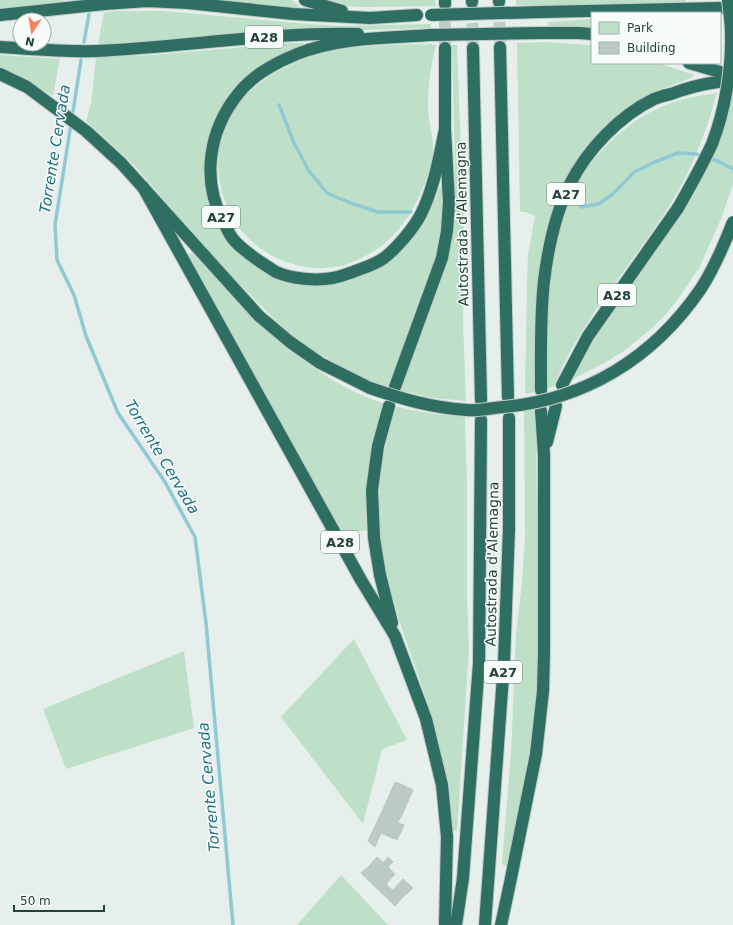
<svg xmlns="http://www.w3.org/2000/svg" width="733" height="925" font-family="'DejaVu Sans',sans-serif">
	<style>
		.green { fill: #bfe0c8 }
		.lines { fill: none; stroke-linecap: round; stroke-linejoin: round }
		.stream { stroke: #8ec9d4; stroke-width: 3.5 }
		.building { fill: #bbcac4; stroke: #b8c9c2 }
		.highway-tunnel { stroke: #bfccc8; stroke-width: 12; stroke-dasharray: 12 6; stroke-linecap: butt }
		.highway-casing { stroke: #c2cac8; stroke-width: 14 }
		.highway { stroke: #2f6f62; stroke-width: 12 }
		.highway-bridge-casing { stroke: #c2cac8; stroke-width: 14; stroke-linecap: butt }
		.highway-bridge { stroke: #2f6f62; stroke-width: 12 }
		.labels { text-anchor: middle; dominant-baseline: central; stroke-width: 3; stroke-linejoin: round; paint-order: stroke }
		.shield { fill: #f7fbf9; stroke: #637a73; stroke-width: 1 }
		.shield-label { font-size: 13px; font-weight: bold; fill: #24423a }
		.street-label { font-size: 14px; fill: #24423a; stroke: #f7fbf9 }
		.water-label { font-size: 15px; font-style: italic; fill: #1c6f80; stroke: #f7fbf9 }
	</style>
	<rect width="100%" height="100%" fill="#e6efeb"/>
	<g class="green">
		<path d="M0,0h67l-20,5 -47,6z"/>
		<path d="M198,0h93l8,5 -2,4z"/>
		<path d="M319,0h116l1,6 -72,1 -21,-1z"/>
		<rect x="516" y="0" width="170" height="5"/>
		<path d="M123,11h42l132,12 41,3 93,-2v4l-105,3 -198,13h-30l6,-32z"/>
		<path d="M592,19v9l-43,-1 -1,-5z"/>
		<path d="M542,42l50,3v18h66l37,12 -4,3c-11,4 -30,11 -39,17 -14,9 -28,26 -40,37 -11,10 -30,24 -38,35 -12,16 -19,34 -24,53 -17,56 -16,113 -15,172l-10,2 2,-115 1,-24 7,-39 -10,-4h-5l-3,-169z"/>
		<path d="M290,43h13l2,2 -77,53 -12,19 -9,35 8,62 57,57 79,6 68,-53 17,-26 3,-11 5,-1 -1,23 -6,45 -15,44 -34,90 -29,-12 -53,-30 -25,-20 -65,-66 -82,-95 -48,-44 5,-17 5,-47 56,-2z"/>
		<path d="M432,44v1h4c-3,13 -6,26 -7,39 -1,13 -2,28 1,40 1,7 3,14 3,21 0,18 -7,37 -14,52 -14,29 -33,51 -62,63 -19,9 -36,10 -56,6 -25,-5 -48,-19 -63,-40 -23,-31 -27,-79 -6,-113 18,-29 49,-46 81,-57 37,-12 80,-11 119,-12z"/>
		<path d="M452,45h5l7,189 -1,88 3,79 -32,-3 -34,-7 44,-118 9,-41 2,-22v-39z"/>
		<path d="M0,55l60,4 -7,37 -44,-25 -9,-3z"/>
		<path d="M733,91v93l-12,35 -22,49 -21,31 -12,15 -15,15 -27,22 -18,11 -35,18 12,-27 108,-153 18,-35 11,-28 9,-28z"/>
		<path d="M717,93c-12,45 -30,88 -57,127 -36,54 -82,105 -106,166l-8,3c1,-88 -4,-182 65,-248 15,-14 31,-26 50,-34 17,-8 37,-11 56,-14z"/>
		<path d="M193,252c55,58 111,126 190,151 -12,41 -19,83 -16,127l-23,4 -3,-4 -42,-74 -111,-201z"/>
		<path d="M395,406c23,6 47,10 70,10l2,70v111l2,53 -12,181 -5,-1c-4,-40 -10,-80 -22,-119 -18,-60 -47,-120 -51,-183 -2,-42 5,-82 16,-122z"/>
		<path d="M537,408c-1,58 0,115 1,173 0,36 1,71 -1,106 -5,61 -18,121 -30,180l-5,-3 9,-111 5,-118 6,-53 3,-45 -1,-126z"/>
		<path d="M354,639l53,101 -25,9 -19,75 -82,-107z"/>
		<path d="M184,651l10,77 -128,41 -23,-60z"/>
		<path d="M341,875l47,50h-91z"/>
	</g>
	<g class="lines">
		<g class="stream">
			<path d="M84,42l5,-28"/>
			<path d="M279,105l15,38 15,28 18,22 26,11 25,8h33"/>
			<path d="M72,118l9,-58"/>
			<path d="M71,124l-16,101 2,35 17,35 12,41 32,77 47,69 30,55 11,86 27,302"/>
			<path d="M581,207l18,-3 15,-11 20,-21 21,-10 23,-9 18,1 22,7 15,8"/>
		</g>
	</g>
	<g class="building">
		<path d="M395,782l10,4 -12,25 -9,-4z"/>
		<path d="M405,786l8,4 -11,25 -9,-4z"/>
		<path d="M384,807l7,3 -16,37 -7,-6z"/>
		<path d="M391,810l11,5 -4,7 -10,-5z"/>
		<path d="M388,817l13,7 -7,15 -13,-6z"/>
		<path d="M401,824l3,1 -7,15 -3,-2z"/>
		<path d="M377,857l18,17 -9,10 -18,-17z"/>
		<path d="M388,857l5,5 -5,5 -5,-4z"/>
		<path d="M368,867l24,23 2,-1 9,8 -8,9 -34,-33z"/>
		<path d="M403,879l10,9 -10,9 -9,-8z"/>
	</g>
	<g class="lines">
		<g class="highway-tunnel">
			<path d="M499,4l1,40"/>
			<path d="M472,5l1,43"/>
			<path d="M445,48v-43"/>
		</g>
		<defs>
			<g id="highway">
				<path d="M305,0l37,11"/>
				<path d="M445,0v4"/>
				<path d="M472,0v2"/>
				<path d="M499,0v2"/>
				<path d="M541,12l179,-4"/>
				<path d="M0,15l104,-11 43,-3 41,2 105,11 77,4 47,-3"/>
				<path d="M542,33h37l13,1"/>
				<path d="M431,35c-44,3 -92,2 -134,19 -22,9 -45,21 -59,40 -29,36 -37,85 -15,127 3,6 6,13 10,18 7,9 19,17 29,24 5,3 9,6 14,9 16,7 40,9 57,6 7,-1 13,-4 20,-6 10,-4 21,-7 31,-14 12,-9 30,-30 37,-44 13,-26 18,-56 24,-85"/>
				<path d="M0,47c32,2 65,5 97,4 87,-4 174,-19 261,-17"/>
				<path d="M500,47l8,350"/>
				<path d="M473,48l8,352"/>
				<path d="M689,63l31,9"/>
				<path d="M0,74l27,13 59,44 35,32 138,153 31,26 30,21 50,25"/>
				<path d="M143,187l218,393 34,56 31,83 16,66 5,52 -2,88"/>
				<path d="M562,385l26,-49 90,-128"/>
				<path d="M395,387l47,-129 5,-27 2,-29 -4,-73v-81"/>
				<path d="M541,390c0,-37 -1,-73 3,-109 4,-33 11,-67 26,-97 17,-34 49,-68 84,-85 5,-2 12,-4 17,-5 16,-6 31,-10 47,-12"/>
				<path d="M389,406l-11,40 -6,44 2,48 6,37 12,48"/>
				<path d="M547,442l9,-36"/>
				<path d="M456,925l7,-47 16,-215 2,-243"/>
				<path d="M485,925l19,-263 5,-133v-111"/>
				<path d="M501,925l9,-42 26,-129 7,-63 1,-38v-198l-3,-44"/>
			</g>
		</defs>
		<use href="#highway" class="highway-casing"/>
		<use href="#highway" class="highway"/>
		<defs>
			<g id="highway-bridge">
				<path d="M431,15l110,-3"/>
				<path d="M431,35l111,-2"/>
				<path d="M678,208c12,-21 24,-42 34,-64 13,-33 20,-76 19,-111 0,-11 -2,-22 -3,-33"/>
				<path d="M370,388c32,11 63,20 97,22 12,1 24,-2 36,-3 82,-7 150,-49 197,-117 14,-21 24,-45 33,-68"/>
			</g>
		</defs>
		<use href="#highway-bridge" class="highway-bridge-casing"/>
		<use href="#highway-bridge" class="highway-bridge"/>
	</g>
	<g class="labels">
		<g class="shield">
			<rect x="245" y="26" width="38" height="22" rx="3"/>
			<rect x="547" y="183" width="38" height="22" rx="3"/>
			<rect x="202" y="206" width="38" height="22" rx="3"/>
			<rect x="598" y="284" width="38" height="22" rx="3"/>
			<rect x="321" y="531" width="38" height="22" rx="3"/>
			<rect x="484" y="661" width="38" height="22" rx="3"/>
		</g>
		<g class="shield-label">
			<text x="264" y="37">A28</text>
			<text x="566" y="194">A27</text>
			<text x="221" y="217">A27</text>
			<text x="617" y="295">A28</text>
			<text x="340" y="542">A28</text>
			<text x="503" y="672">A27</text>
		</g>
		<g class="street-label">
			<text transform="translate(462 224) rotate(-91)">Autostrada d'Alemagna</text>
			<text transform="translate(492 564) rotate(-89)">Autostrada d'Alemagna</text>
		</g>
		<g class="water-label">
			<text transform="translate(55 149) rotate(-81)">Torrente Cervada</text>
			<text transform="translate(162 457) rotate(59)">Torrente Cervada</text>
			<text transform="translate(209 787) rotate(-95)">Torrente Cervada</text>
		</g>
	</g>
	<rect x="591" y="12" width="130" height="52" fill="#f7fbf9" stroke="#a3b1ad"/>
	<rect x="599" y="22" width="20" height="12" fill="#bfe0c8" stroke="#a3b1ad"/>
	<text x="627" y="32" font-size="12" fill="#24423a">Park</text>
	<rect x="599" y="42" width="20" height="12" fill="#bbcac4" stroke="#a3b1ad"/>
	<text x="627" y="52" font-size="12" fill="#24423a">Building</text>
	<g transform="translate(32 32) rotate(192)"><circle r="19" fill="#f7fbf9" stroke="#a3b1ad"/>
	<path d="M0-3L7 15L0 10L-7 15Z" fill="#f4845f"/>
	<text y="-6" font-size="11" font-weight="bold" text-anchor="middle" fill="#24423a">N</text>
	</g>
	<path d="M14 905v6h90v-6" fill="none" stroke="#24423a" stroke-width="2"/>
	<text x="20" y="905" font-size="12" fill="#24423a" stroke="#f7fbf9" stroke-width="3" paint-order="stroke">50 m</text>
</svg>
